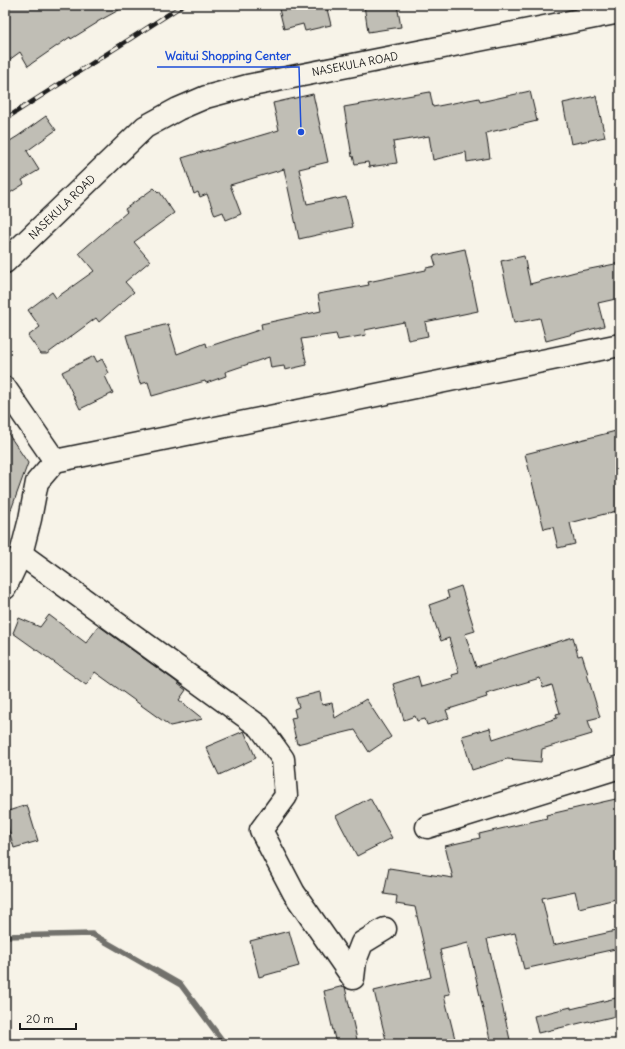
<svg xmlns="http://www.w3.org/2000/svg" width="625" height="1049" font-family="Delius,sans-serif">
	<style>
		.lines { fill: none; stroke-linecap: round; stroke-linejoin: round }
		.stream { stroke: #72716c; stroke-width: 5.5 }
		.building { fill: #c0beb5; stroke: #1c1c1c }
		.minor-casing { stroke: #1c1c1c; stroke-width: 25 }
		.major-casing { stroke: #1c1c1c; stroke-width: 25 }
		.minor { stroke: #f7f3e8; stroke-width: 22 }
		.major { stroke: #f7f3e8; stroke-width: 22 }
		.rail-casing { stroke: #1c1c1c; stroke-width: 4.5 }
		.rail { stroke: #f7f3e8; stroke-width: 3; stroke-dasharray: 9; stroke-linecap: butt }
		.labels { text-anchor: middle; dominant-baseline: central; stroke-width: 3; stroke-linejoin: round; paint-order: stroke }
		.street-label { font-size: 11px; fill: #1c1c1c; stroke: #f7f3e8 }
		.leader { fill: none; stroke: #1d4ed8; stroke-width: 1.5 }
		.callout-dot { fill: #1d4ed8; stroke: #f7f3e8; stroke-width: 1.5 }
		.callout-label { font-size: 12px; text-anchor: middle; font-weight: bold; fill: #1d4ed8; stroke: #f7f3e8; stroke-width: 3; stroke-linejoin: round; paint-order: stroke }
	</style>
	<rect width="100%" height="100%" fill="#f7f3e8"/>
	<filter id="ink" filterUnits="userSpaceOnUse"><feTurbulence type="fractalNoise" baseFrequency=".025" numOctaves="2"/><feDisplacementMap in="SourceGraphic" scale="8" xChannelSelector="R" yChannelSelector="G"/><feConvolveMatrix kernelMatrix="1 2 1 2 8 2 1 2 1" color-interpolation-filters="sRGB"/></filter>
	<g filter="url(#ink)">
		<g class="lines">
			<path class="stream" d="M5,936l87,-2 89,51 44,59"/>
		</g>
		<g class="building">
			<path d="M5,5h123l-31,17v1l-26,16 -1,-2 -42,29 -8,-14 -15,11z"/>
			<path d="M278,5h48l5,20 -26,6 -2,-7 -19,5z"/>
			<path d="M364,5h33l4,22 -33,5z"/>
			<path d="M530,91l7,30 -51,12 4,25 -23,4 -1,-10 -33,8 -4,-24 -36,6 4,21 -28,4 -1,-5 -13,2 -2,-8 -1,1 -8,-50 86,-15 3,15 46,-9 1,4z"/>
			<path d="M313,94l15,68 -29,7 8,35 29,-6 1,1 9,-2 7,30 -54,12 -15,-70 -54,16 11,29 -15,6 -3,-8 -8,3 -8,-21 -7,3 -2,-5 -4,2 -12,-36 26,-8v1l71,-21 -6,-27z"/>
			<path d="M596,96l9,41 -34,7 -8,-41z"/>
			<path d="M46,116l10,14 -29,21 12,19 -17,10 2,4 -19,12v-52l13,-8z"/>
			<path d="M154,188l4,4 1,-1 15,22 -40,29 16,19 -25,21 9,10 -35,30 -3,-4 -49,36h-6l-13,-18 12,-9 -12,-17 24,-18 4,6 38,-27 -15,-18 48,-41 -2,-3z"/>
			<path d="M465,249l13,62 -53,11 3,14 -20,4 -4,-18 -39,8 1,5 -28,5 -2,-6 -35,5 6,26 -22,5 -1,-4 -13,2 -2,-11 -44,15 1,4 -20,7 -1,-2 -53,15 -4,-14 -8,2 -14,-49 42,-11 9,30 29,-11 1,4 55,-18 -1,-5 60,-13 -3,-17 51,-9 -1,-3 58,-12v-2l10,-2 -3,-10z"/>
			<path d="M524,256l6,28 45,-12 45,-9v35l-22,5 6,23 -58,15 -6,-23 -26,5 -13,-62z"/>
			<path d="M94,356l3,6 5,-3 7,14 -4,3 8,17 -33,16 -18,-37z"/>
			<path d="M5,429l23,34 -21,58h-2z"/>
			<path d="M620,430v80l-50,13 5,21 -17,4 -5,-21 -9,2 -19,-75z"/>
			<path d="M461,586l14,45 -10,3 11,33 97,-30 5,19 4,-1 6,19h-1l13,43 -12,3 4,14 -50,15 -1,13 -34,-3 -35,11 -10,-34 28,-8 3,11 64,-21 -1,-4 4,-1 -8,-28 -9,3 -3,-10 -54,16 1,3 -41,13 3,8 -22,7 -2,-6 -8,2 -2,-5 -11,4 -11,-36 25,-8 3,11 32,-9 -1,-3 7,-2 -10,-35 -8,3 -12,-36 20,-7 -2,-7z"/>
			<path d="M49,615l37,28 13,-17 79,57v1l8,6 -7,10 24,19 -33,7 -75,-54 -9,13 -73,-52 6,-15 21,9z"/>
			<path d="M320,692l2,13 10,-2 3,15 31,-19 25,38 -22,15 -14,-22 -58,14 -6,-26 5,-1 -2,-8 5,-2 -3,-9z"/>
			<path d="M244,731l12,27 -37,17 -13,-28z"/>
			<path d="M370,798l22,40 -35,18 -21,-40z"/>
			<path d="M620,798v100l-41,10 -4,-17 -33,7 11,47 67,-15v18l-96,21 -9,-36 -28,6 24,105h-20l-23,-101 -28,7 10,44 -6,1 11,44 -24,5h-44l-13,-53 57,-14 -16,-70 -19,-3 1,-8 -13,-2 5,-26 64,10 -8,-32 35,-8 -1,-4 68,-16 -1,-3z"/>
			<path d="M27,805l11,36 -24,7 -9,-31v-5z"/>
			<path d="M289,931l10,35 -40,11 -9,-36z"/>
			<path d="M344,986l1,1 13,57h-22l-12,-53z"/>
			<path d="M620,997v18l-30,7 -1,-1 -51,12 -4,-17 37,-9v2z"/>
		</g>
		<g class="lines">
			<defs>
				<g id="minor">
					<path d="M5,388l50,73"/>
					<path d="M21,554l239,173 23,32 3,37 -25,34 33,63 59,85 2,-17 7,-18 23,-14"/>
					<path d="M5,588l16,-34 9,-35 7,-37 18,-21 565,-116"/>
					<path d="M427,827l193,-60"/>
				</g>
				<path id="major" d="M5,262l140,-135 33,-18 28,-12 41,-11 373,-74"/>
			</defs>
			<use href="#minor" class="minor-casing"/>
			<use href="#major" class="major-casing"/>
			<use href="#minor" class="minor"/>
			<use href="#major" class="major"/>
			<defs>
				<path id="rail" d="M5,119l178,-114"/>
			</defs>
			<use href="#rail" class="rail-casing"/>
			<use href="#rail" class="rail"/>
		</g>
	</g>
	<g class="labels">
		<g class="street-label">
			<text transform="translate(355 64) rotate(-11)">NASEKULA ROAD</text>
			<text transform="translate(62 207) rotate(-44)">NASEKULA ROAD</text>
		</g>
	</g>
	<path class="leader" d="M301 132L299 67H157"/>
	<circle class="callout-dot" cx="301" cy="132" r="4"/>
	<g class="callout-label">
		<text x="228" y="60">Waitui Shopping Center</text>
	</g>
	<rect width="625" height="1049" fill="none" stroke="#f7f3e8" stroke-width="20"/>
	<rect x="10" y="10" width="605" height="1029" fill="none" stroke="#1c1c1c" stroke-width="1.5" filter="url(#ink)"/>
	<path d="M20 1023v6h56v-6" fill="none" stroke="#1c1c1c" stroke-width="2"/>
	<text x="26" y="1023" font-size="12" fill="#1c1c1c" stroke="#f7f3e8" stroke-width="3" paint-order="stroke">20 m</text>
</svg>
